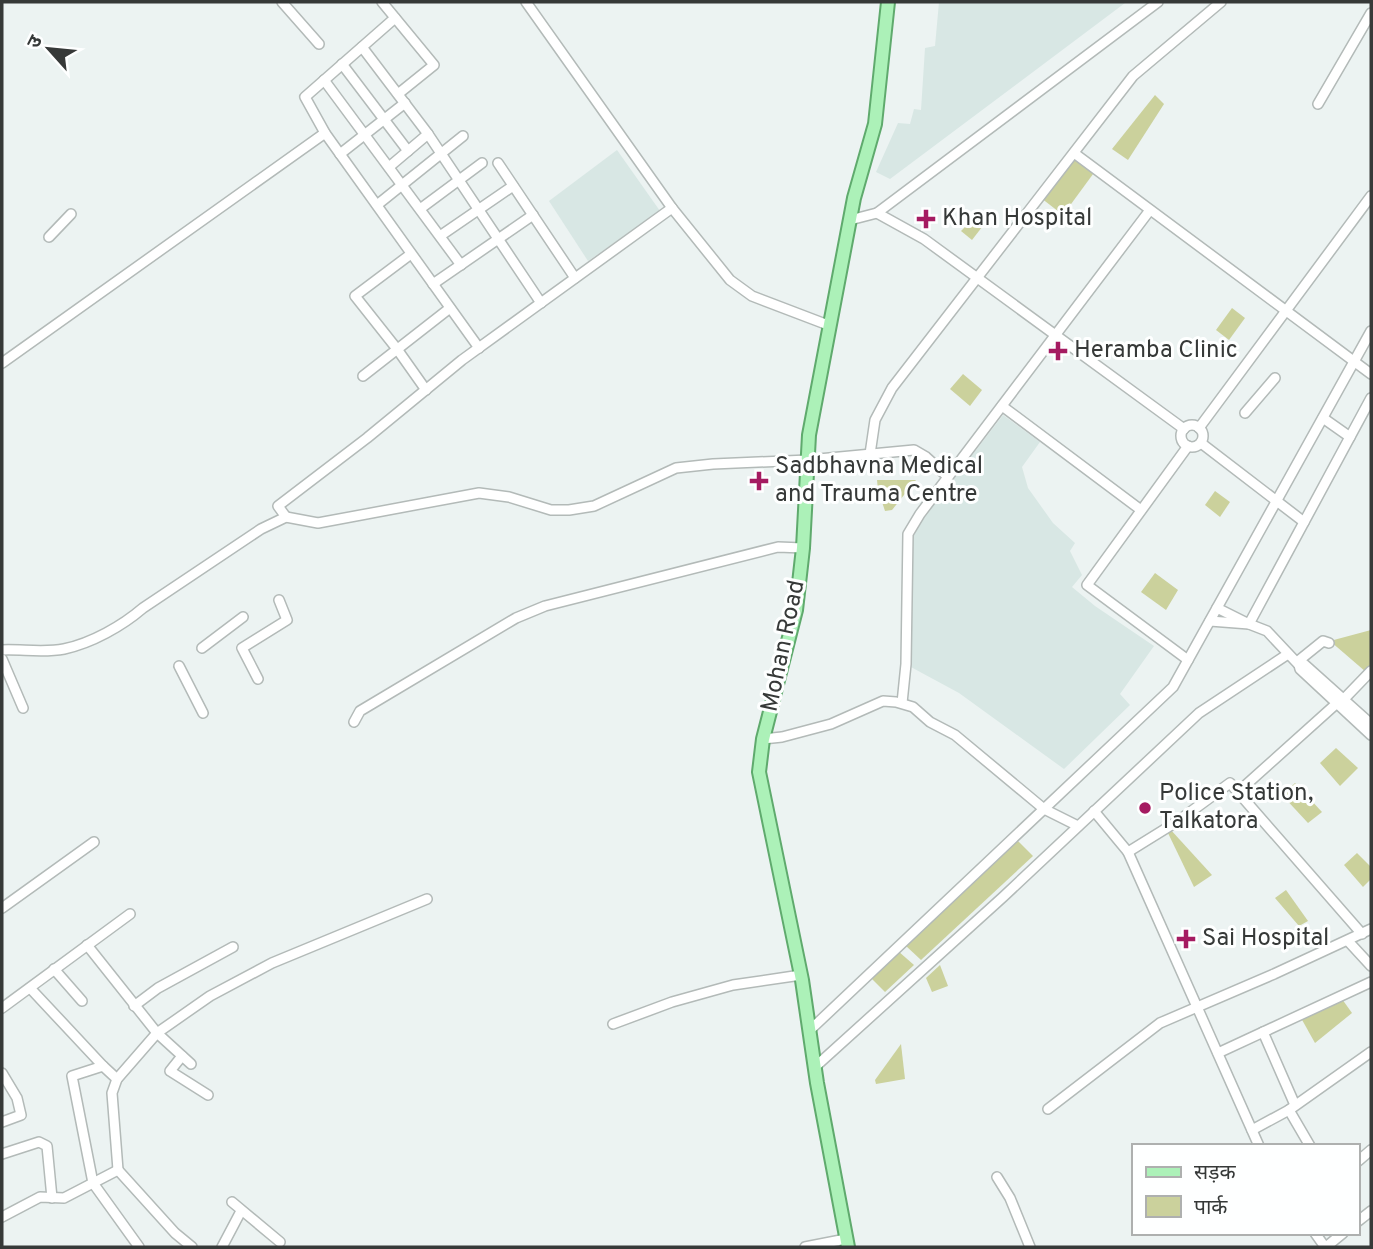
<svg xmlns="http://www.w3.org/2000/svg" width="1373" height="1249" font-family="Overpass,'Noto Sans Devanagari',sans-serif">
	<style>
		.built { fill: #d8e7e4 }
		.green { fill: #cbd19c }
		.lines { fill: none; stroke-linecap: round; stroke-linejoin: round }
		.minor-casing { stroke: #b3bab8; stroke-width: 12 }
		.major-casing { stroke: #5faa6d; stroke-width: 16 }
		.minor { stroke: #fff; stroke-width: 9 }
		.major { stroke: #acf1b8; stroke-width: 12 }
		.poi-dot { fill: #a51b61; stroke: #feffff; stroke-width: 2.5 }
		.labels { text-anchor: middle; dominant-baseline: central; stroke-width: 6; stroke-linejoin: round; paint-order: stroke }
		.poi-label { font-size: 24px; fill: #363938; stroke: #feffff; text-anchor: start }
		.street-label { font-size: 24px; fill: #363938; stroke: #feffff }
	</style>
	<rect width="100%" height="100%" fill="#ecf3f2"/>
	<g class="built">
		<path d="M939,2h185l1,1 -235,176 -14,-7 22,-49 12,1 4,-15 7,1 4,-62 10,-2z"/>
		<path d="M617,150l43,61 -72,50 -39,-60z"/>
		<path d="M1003,415l37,27 -18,25 6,21 25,35 22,20 -5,8 12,24 -10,12 23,19 59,40 -34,48 10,11 -66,64 -105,-76 -50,-27 4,-129 10,-18z"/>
	</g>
	<g class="green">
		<path d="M1155,95l9,9 -36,56 -16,-11z"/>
		<path d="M1074,155l22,15 -33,45 -22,-17z"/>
		<path d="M980,212l9,6 -17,22 -11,-9z"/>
		<path d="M1232,308l13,10 -16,22 -13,-10z"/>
		<path d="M963,374l19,16 -12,16 -20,-17z"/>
		<path d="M877,480h39l-24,30 -7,1 -7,-21z"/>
		<path d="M1215,491l15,11 -10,15 -15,-12z"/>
		<path d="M1155,573l23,17 -12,20 -25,-18z"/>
		<path d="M1371,630v36l-5,6 -36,-31z"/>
		<path d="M1336,748l22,20 -18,18 -20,-23z"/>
		<path d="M1295,783l27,29 -14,11 -26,-28z"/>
		<path d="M1170,829l42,46 -18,12 -27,-56z"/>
		<path d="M1016,839l17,17 -112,104 -16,-15z"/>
		<path d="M1357,853l14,14v12l-8,8 -19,-22z"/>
		<path d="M1286,890l22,31 -9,5 -24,-28z"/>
		<path d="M898,951l16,14 -29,27 -14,-14z"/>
		<path d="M940,965l8,21 -16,6 -6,-14z"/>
		<path d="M1342,999l10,14 -37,30 -14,-25z"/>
		<path d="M901,1044l4,35 -29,5 -1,-4z"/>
	</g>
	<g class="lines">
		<defs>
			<g id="minor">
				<path d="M282,2l37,42"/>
				<path d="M382,2l52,63 -36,29"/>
				<path d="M526,2l146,206 58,72 22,16 76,29"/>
				<path d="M395,18l-90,79 20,36 154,215"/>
				<path d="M362,47l66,87 113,169"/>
				<path d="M342,64l66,87"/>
				<path d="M324,80l137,185"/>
				<path d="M1318,104l53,-91"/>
				<path d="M1074,153l297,221"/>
				<path d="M340,154l65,-51"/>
				<path d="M498,163l77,115"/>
				<path d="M389,167l39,-33"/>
				<path d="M377,205l86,-69"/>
				<path d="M420,209l62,-46"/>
				<path d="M877,213l47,26 260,190"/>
				<path d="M850,220l27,-7 281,-211"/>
				<path d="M440,236l73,-50"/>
				<path d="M49,237l22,-23"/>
				<path d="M411,254l-56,42 42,53 29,41"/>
				<path d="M433,284l100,-69"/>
				<path d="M2,363l323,-230"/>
				<path d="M363,376l87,-68"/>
				<path d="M1002,406l139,104"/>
				<path d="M1245,413l30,-35"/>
				<path d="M1323,418l27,19"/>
				<circle cx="1192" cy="436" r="11"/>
				<path d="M1199,428l172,-232"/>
				<path d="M1201,443l103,79"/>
				<path d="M1188,446l-101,139 101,75"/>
				<path d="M870,454l5,-34 17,-32 241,-312 88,-74"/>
				<path d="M286,517l-8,-11 89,-68 95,-78 210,-152"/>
				<path d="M1217,608l32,16 122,-226"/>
				<path d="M1210,621l39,3 18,7 32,34 1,4 71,66"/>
				<path d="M202,648l41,-31"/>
				<path d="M2,650c19,-1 42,3 62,-1 28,-6 58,-23 79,-41l118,-79 25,-12 32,6 161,-30 30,4 42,13h18l25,-4 82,-38 37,-4 95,-4 106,-10 12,7 22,20"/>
				<path d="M2,659l21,49"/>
				<path d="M1297,662l26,-21 6,2"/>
				<path d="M1299,665l5,-1 67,60"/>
				<path d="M179,666l24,47"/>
				<path d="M258,679l-16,-31 45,-28 -8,-20"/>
				<path d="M902,703l4,-39 2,-130 12,-20 230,-304"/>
				<path d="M354,722l6,-11 156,-93 29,-12 233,-59 25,1"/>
				<path d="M763,739l19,-2 49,-13 52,-23 13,1 17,5 17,15 25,13 89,74 34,17"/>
				<path d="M1238,792l98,-88 7,-4 28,-29"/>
				<path d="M1094,811l34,41 131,294"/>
				<path d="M1128,852l50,-31 52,-38 132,151"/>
				<path d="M2,908l92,-66"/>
				<path d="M1348,941l23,25"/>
				<path d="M87,945l70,88 34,31"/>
				<path d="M54,969l28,32"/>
				<path d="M30,988l73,78"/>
				<path d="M134,1006l24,-18 75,-41"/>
				<path d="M2,1008l128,-94"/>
				<path d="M613,1024l59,-22 61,-17 68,-10"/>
				<path d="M809,1031l364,-344 198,-356"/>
				<path d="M1263,1032l32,73"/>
				<path d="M1218,1053l153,-71"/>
				<path d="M182,1056l-12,15 38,24"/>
				<path d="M815,1067l188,-170 196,-184 89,-59"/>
				<path d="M2,1073l15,25 4,17 -19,7"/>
				<path d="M117,1079l-14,-13 -31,10 21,107 46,64"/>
				<path d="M1048,1109l112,-86 114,-49 97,-45"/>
				<path d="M1289,1110l21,36"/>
				<path d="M1252,1130l37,-20 82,-58"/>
				<path d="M2,1154l37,-12 8,4 5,52"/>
				<path d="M1357,1162l14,-12"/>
				<path d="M118,1170l-6,-77 5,-14 40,-46 53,-37 62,-33 155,-64"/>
				<path d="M997,1177l13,21 20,49"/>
				<path d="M232,1202l48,40"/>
				<path d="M2,1217l38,-20 24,1 54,-28 57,63 17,14"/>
				<path d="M1357,1222l14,-11"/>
				<path d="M1315,1233l10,14"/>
				<path d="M222,1247l19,-36"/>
				<path d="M805,1247l41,-8"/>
				<path d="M1326,1247l17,-14"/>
			</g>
			<path id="major" d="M848,1247l-31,-164 -15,-103 -43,-208 4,-33 33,-129 7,-62 6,-113 45,-237 21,-74 13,-122"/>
		</defs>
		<use href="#minor" class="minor-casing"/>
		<use href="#major" class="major-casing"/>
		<use href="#minor" class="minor"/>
		<use href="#major" class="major"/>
	</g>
	<g class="poi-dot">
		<path d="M922.5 208.5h7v7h7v7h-7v7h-7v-7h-7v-7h7z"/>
		<path d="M1054.5 340.5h7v7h7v7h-7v7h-7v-7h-7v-7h7z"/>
		<path d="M755.5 470.5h7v7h7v7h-7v7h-7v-7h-7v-7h7z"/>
		<circle cx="1145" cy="808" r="7"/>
		<path d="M1182.5 928.5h7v7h7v7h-7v7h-7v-7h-7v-7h7z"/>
	</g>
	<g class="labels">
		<g class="poi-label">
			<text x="942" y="219">Khan Hospital</text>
			<text x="1074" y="351">Heramba Clinic</text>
			<text x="775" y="467">Sadbhavna Medical<tspan x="775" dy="28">and Trauma Centre</tspan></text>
			<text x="1159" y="794">Police Station,<tspan x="1159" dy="28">Talkatora</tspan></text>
			<text x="1202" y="939">Sai Hospital</text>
		</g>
		<g class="street-label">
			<text transform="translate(784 646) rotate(-78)">Mohan Road</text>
		</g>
	</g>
	<rect width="1373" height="1249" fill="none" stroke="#363938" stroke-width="7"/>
	<rect x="1132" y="1144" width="228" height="91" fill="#feffff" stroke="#aeb0af" stroke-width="2"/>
	<rect x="1146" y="1167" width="35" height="10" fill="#acf1b8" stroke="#aeb0af" stroke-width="2"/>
	<text x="1194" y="1179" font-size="21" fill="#363938">सड़क</text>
	<rect x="1146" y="1196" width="35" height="21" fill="#cbd19c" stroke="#aeb0af" stroke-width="2"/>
	<text x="1194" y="1214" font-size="21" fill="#363938">पार्क</text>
	<g transform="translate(49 49) rotate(297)" stroke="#feffff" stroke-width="5" paint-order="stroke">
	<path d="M0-5L12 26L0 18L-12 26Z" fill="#363938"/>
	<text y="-10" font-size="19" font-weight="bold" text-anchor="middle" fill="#363938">उ</text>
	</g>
</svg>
